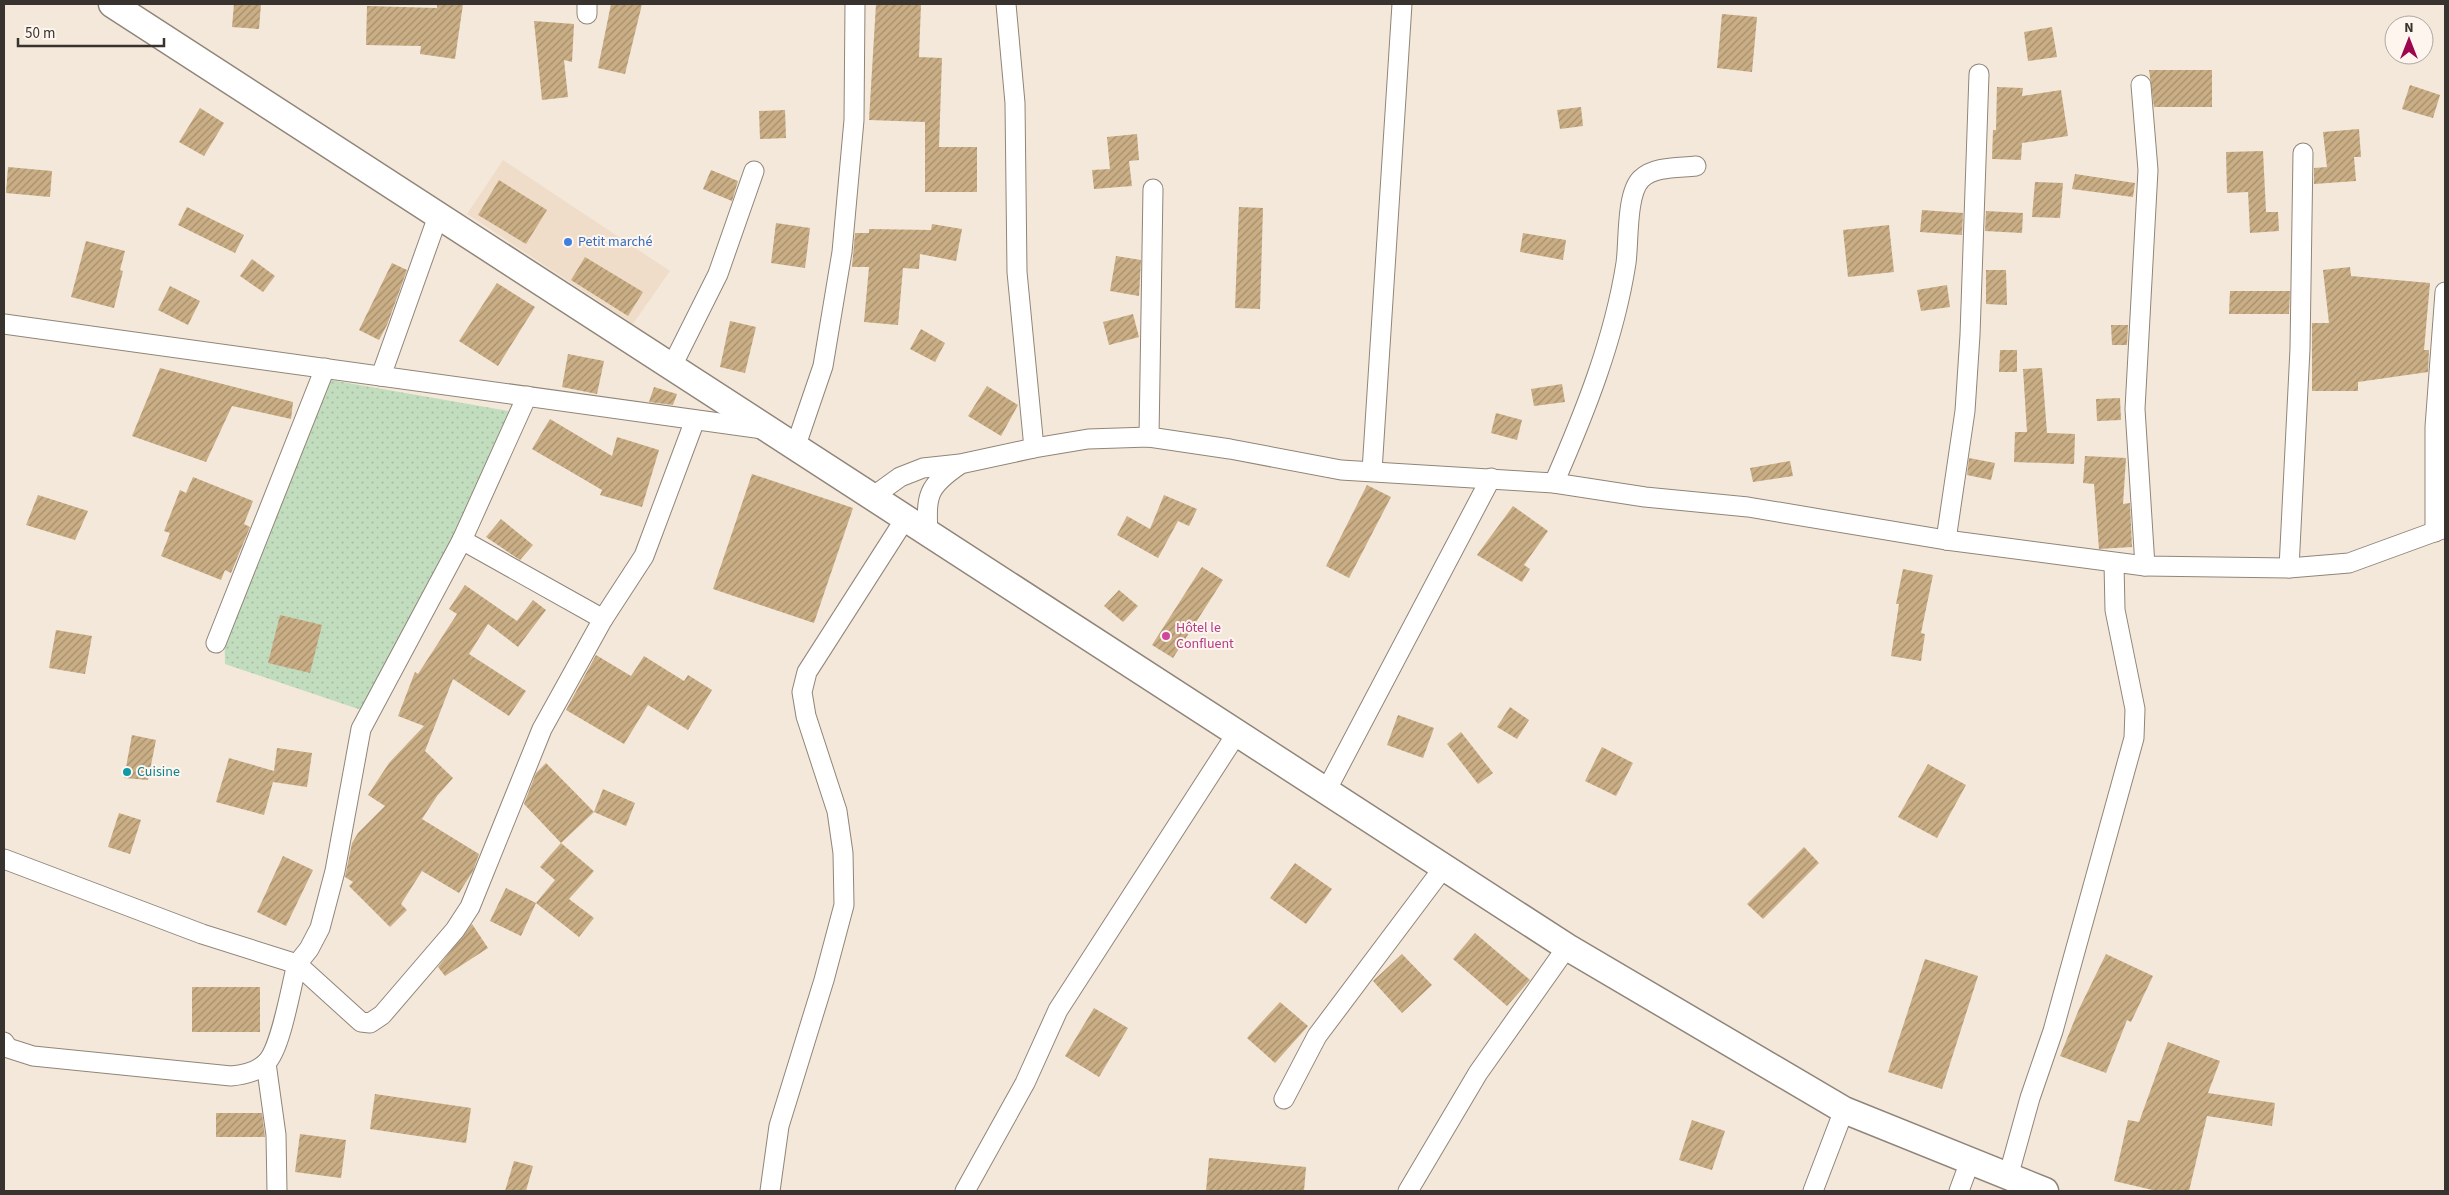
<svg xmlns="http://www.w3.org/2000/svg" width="2449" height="1195" font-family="'Source Sans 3',sans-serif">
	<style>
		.built { fill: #efddc9 }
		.park { fill: url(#park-dots) }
		.building { fill: url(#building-hatch) }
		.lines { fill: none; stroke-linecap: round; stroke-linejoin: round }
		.street-casing { stroke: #908578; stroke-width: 21 }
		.secondary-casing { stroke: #908578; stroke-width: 29 }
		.street { stroke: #fff; stroke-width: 19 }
		.secondary { stroke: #fff; stroke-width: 26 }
		.shop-dot { fill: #3f7fe0; stroke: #fef6ee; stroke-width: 2 }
		.hotel-dot { fill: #d1479c; stroke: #fef6ee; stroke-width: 2 }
		.culture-dot { fill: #0f9aa8; stroke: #fef6ee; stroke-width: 2 }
		.labels { text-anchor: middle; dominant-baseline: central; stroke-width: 4; stroke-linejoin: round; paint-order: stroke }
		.shop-label { font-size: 14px; fill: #366cbe; stroke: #fef6ee; text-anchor: start }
		.hotel-label { font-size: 14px; fill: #b23c85; stroke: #fef6ee; text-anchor: start }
		.culture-label { font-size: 14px; fill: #0d838f; stroke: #fef6ee; text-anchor: start }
	</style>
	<defs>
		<pattern id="park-dots" width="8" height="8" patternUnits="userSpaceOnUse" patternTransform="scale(1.25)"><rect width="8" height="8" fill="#c1ddbe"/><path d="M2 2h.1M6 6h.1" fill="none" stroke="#a7bea4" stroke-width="1.8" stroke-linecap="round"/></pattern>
		<pattern id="building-hatch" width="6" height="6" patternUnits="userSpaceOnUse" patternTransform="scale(1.25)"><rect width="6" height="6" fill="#caae85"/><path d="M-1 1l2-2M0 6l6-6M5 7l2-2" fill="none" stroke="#a58e6d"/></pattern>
	</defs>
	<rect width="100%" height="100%" fill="#f4e8da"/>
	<path class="built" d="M503,160l167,111 -37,53 -166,-110z"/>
	<path class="park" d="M319,378l195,34 -144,301 -145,-49 -1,-53z"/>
	<g class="building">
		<path d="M234,4h27l-2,25 -27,-2z"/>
		<path d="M437,4h26l-8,55 -35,-5 1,-8 -55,-1 1,-39 70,2z"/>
		<path d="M611,4h31l-17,70 -27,-6z"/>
		<path d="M876,4h45l-2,53 23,1 -3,89h38v45h-52v-70l-56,-2z"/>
		<path d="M1722,14l35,3 -5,55 -35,-4z"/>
		<path d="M534,21l40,3 -2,38 -8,-2 4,37 -26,3z"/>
		<path d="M2052,27l5,30 -29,4 -4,-29z"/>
		<path d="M2149,70h63v37h-58z"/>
		<path d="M2410,85l30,10 -7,23 -31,-9z"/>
		<path d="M1997,87l26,1 -1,8 39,-6 7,46 -46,7 -1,17 -29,-1 1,-29h3z"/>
		<path d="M1581,107l2,19 -23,3 -3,-19z"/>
		<path d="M200,108l24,15 -20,33 -25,-14z"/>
		<path d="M785,110l1,28 -26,1 -1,-28z"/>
		<path d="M2359,129l2,28h-7l2,24 -42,3v-16l13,-1 -4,-35z"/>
		<path d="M1137,134l2,26 -10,1 3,25 -38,3 -2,-19 18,-1 -3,-32z"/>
		<path d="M2263,151l3,61h12l1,19 -29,2 -2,-41 -21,1 -1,-41z"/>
		<path d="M8,167l44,4 -2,26 -44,-4z"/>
		<path d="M711,170l27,11 -6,20 -29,-12z"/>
		<path d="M2075,174l60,9 -2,14 -61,-8z"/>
		<path d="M499,180l48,30 -21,34 -48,-29z"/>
		<path d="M2035,182l28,1 -3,35 -28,-1z"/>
		<path d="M187,207l57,28 -9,18 -57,-28z"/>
		<path d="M1239,207l24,1 -3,101 -25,-1z"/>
		<path d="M1922,210l41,3 -1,22 -42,-3z"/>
		<path d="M1986,211l37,2 -1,20 -37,-2z"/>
		<path d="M776,223l34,5 -5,40 -34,-5z"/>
		<path d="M932,224l30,5 -6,32 -36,-7 -1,15 -16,-1 -5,57 -34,-3 5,-55h-17l3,-34h14v-4l62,1z"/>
		<path d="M1889,225l5,47 -46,5 -5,-47z"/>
		<path d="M1523,233l43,7 -3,20 -43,-8z"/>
		<path d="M86,241l39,10 -5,19 3,1 -9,37 -43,-11z"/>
		<path d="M1116,256l25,4 -2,36 -29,-5z"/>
		<path d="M585,257l58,35 -15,24 -57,-36z"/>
		<path d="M252,259l23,17 -12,16 -23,-16z"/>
		<path d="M392,263l15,7 -20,55 -8,15 -20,-10z"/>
		<path d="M2350,267l1,9 79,7 -6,67h5l-1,22 -70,10v9h-46v-68h17l-6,-53z"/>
		<path d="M1986,270h20l1,35 -21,-1z"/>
		<path d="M497,283l38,24 -37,59 -39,-25z"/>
		<path d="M1947,285l3,22 -29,4 -4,-21z"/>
		<path d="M170,286l30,15 -12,24 -30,-15z"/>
		<path d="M2230,291h60l-1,23h-60z"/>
		<path d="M1133,314l6,23 -30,8 -6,-23z"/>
		<path d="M730,321l26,6 -11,46 -25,-6z"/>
		<path d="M2111,325h17l-1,20h-15z"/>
		<path d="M921,329l24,14 -10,19 -25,-13z"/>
		<path d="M2000,350h17v22h-18z"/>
		<path d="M568,354l36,7 -7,33 -35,-7z"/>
		<path d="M160,368l133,34 -2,17 -59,-13 -26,56 -74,-26z"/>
		<path d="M2042,368l5,65 28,1 -1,30 -60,-2 1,-30h12l-4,-63z"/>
		<path d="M1562,384l3,18 -31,4 -3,-17z"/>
		<path d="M987,386l31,19 -17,31 -33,-20z"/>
		<path d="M654,387l23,7 -4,11 -24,-3z"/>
		<path d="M2120,398l1,22 -24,1 -1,-22z"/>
		<path d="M1496,413l26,7 -5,20 -26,-7z"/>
		<path d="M550,419l62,37 5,-19 42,13 -17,57 -42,-12 2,-5 -70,-41z"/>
		<path d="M2085,456l41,2 -3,46 7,-1 2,44 -33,2 -5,-65 -11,-1z"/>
		<path d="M1969,458l26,5 -4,17 -24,-5z"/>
		<path d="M1790,461l3,15 -40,6 -3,-14z"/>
		<path d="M752,474l101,34 -39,115 -101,-34z"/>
		<path d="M193,477l60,24 -9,23 6,3 -19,46 -6,-3 -4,10 -60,-24 9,-23 -6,-2 16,-41 6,3z"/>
		<path d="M1367,485l24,12 -42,81 -23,-12z"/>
		<path d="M38,495l50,16 -13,29 -49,-15z"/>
		<path d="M1164,495l33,14 -8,17 -11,-5 -20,37 -41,-23 10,-19 23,13z"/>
		<path d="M1513,506l35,25 -24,34 6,4 -8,13 -45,-27z"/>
		<path d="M501,519l32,26 -13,15 -34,-23z"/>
		<path d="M1202,567l21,13 -50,78 -21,-13z"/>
		<path d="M1903,569l30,6 -12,58 4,1 -4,27 -30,-5 8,-52h-3z"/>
		<path d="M465,585l52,36 16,-21 13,10 -28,37 -30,-23 -19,30 57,37 -17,25 -56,-37 -28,72 28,27 -16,18 -15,23 57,35 -6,17 -14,22 -37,-22 -21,33 6,6 -17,17 -41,-41 4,-4 -8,-5 7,-34 6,-10 27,-27 -17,-11 21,-32 35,-37 -26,-10 17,-44 3,2 39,-60 -8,-5z"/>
		<path d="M1119,590l19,16 -15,16 -19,-16z"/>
		<path d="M280,615l42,10 -12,48 -42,-10z"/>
		<path d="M56,630l36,6 -7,38 -36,-6z"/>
		<path d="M596,655l35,21 13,-20 40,25 4,-6 24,15 -24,40 -40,-25 -24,39 -58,-34z"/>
		<path d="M1510,707l19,13 -12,19 -20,-12z"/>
		<path d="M1398,715l36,13 -11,30 -36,-13z"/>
		<path d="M1461,732l32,41 -15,11 -31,-40z"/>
		<path d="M132,735l24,5 -8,40 -24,-2z"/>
		<path d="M1602,747l31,16 -17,33 -31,-15z"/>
		<path d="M277,748l35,5 -5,34 -34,-5 -9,33 -48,-13 13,-44 45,13z"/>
		<path d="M546,763l48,49 -33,31 -37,-39 12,-31z"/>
		<path d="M1928,764l38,21 -29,53 -39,-21z"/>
		<path d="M603,789l32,14 -9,23 -32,-14z"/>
		<path d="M119,813l22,7 -11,34 -22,-7z"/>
		<path d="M561,843l33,28 -25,28 25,19 -15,19 -43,-34 19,-23 -15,-13z"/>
		<path d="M1804,847l15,16 -56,56 -16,-15z"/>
		<path d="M283,856l30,14 -27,56 -29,-14z"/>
		<path d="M1295,863l37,26 -26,35 -36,-26z"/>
		<path d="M506,888l30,15 -15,33 -31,-15z"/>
		<path d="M472,924l16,24 -43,28 -7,-9z"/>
		<path d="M1475,933l55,47 -23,26 -54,-47z"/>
		<path d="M1402,954l30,31 -30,28 -29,-32z"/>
		<path d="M2106,954l47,22 -22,46 -4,-2 -21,53 -46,-17 19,-47z"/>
		<path d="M1925,959l53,17 -36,113 -54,-17z"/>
		<rect x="192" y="987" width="68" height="45"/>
		<path d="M1280,1002l28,24 -33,37 -28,-25z"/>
		<path d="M1094,1008l34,20 -29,49 -34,-21z"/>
		<path d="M2168,1042l52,19 -12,32 67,10 -3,23 -65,-10 -18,75h-32l-43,-10 14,-61 11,2z"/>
		<path d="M375,1094l96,14 -5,35 -96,-14z"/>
		<path d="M216,1113h46l3,24h-49z"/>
		<path d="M1692,1120l33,11 -13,39 -33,-10z"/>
		<path d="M300,1134l46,6 -5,38 -46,-6z"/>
		<path d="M1209,1158l97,9 -2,24h-98z"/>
		<path d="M514,1161l19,5 -7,25h-21z"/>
	</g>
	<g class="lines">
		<defs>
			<g id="street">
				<path d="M587,4v10"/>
				<path d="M1006,4l9,99 2,169 17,176"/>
				<path d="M2141,85l7,85 -13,239 10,157"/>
				<path d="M4,324l759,105"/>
				<path d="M671,368l47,-94 36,-103"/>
				<path d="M381,376l57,-160"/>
				<path d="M1149,437l4,-248"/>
				<path d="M795,448l28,-82 19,-114 12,-132 1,-116"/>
				<path d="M1372,471l30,-467"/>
				<path d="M1554,483c31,-71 60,-143 72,-220 3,-21 0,-69 15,-84 13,-13 38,-11 55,-13"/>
				<path d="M871,498l29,-21 23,-9 37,-4 74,-16 54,-9 61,-2 81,12 111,21 213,13 91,14 103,10 198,33 199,26 144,2 60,-5 96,-35"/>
				<path d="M2435,532v-105l10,-135"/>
				<path d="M928,534c-2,-39 -1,-47 31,-69"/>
				<path d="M462,540l141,79"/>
				<path d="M1946,540l19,-129 5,-76 9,-261"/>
				<path d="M2289,568l11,-219 3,-196"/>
				<path d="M216,643l109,-275"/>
				<path d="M1326,791l165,-313"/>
				<path d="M4,859l198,75 95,30 12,-15 11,-21 15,-57 26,-142 101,-189 65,-144"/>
				<path d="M4,1042l4,6 25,8 198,20c12,-1 26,-4 35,-13 15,-14 25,-77 31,-99l64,58 9,1 12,-8 73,-85 15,-23 72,-178 61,-110 41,-63 51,-136"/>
				<path d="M266,1063l10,72 1,56"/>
				<path d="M1284,1099l33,-63 127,-169"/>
				<path d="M2008,1177l22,-79 23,-67 81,-293 1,-29 -20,-99 -1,-47"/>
				<path d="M770,1191l9,-65 45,-146 20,-75 -1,-52 -6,-42 -31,-95 -4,-24 5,-20 98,-153"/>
				<path d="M965,1191l60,-108 33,-73 179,-277"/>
				<path d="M1408,1191l70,-118 89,-126"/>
				<path d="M1813,1191l31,-81"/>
				<path d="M1959,1191l11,-30"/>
			</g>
			<path id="secondary" d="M112,4l1455,943 277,163 201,81"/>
		</defs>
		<use href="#street" class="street-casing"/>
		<use href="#secondary" class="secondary-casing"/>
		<use href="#street" class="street"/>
		<use href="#secondary" class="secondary"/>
	</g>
	<circle class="shop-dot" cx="568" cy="242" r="5"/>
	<circle class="hotel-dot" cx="1166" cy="636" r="5"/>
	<circle class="culture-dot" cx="127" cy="772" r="5"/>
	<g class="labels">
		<g class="shop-label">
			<text x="578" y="242">Petit marché</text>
		</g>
		<g class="hotel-label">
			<text x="1176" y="628">Hôtel le<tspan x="1176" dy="16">Confluent</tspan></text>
		</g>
		<g class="culture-label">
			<text x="137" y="772">Cuisine</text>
		</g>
	</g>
	<rect width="2449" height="1195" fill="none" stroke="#38332e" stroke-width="10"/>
	<g transform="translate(2409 40)"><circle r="24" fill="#fef6ee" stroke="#afa8a1"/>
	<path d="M0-4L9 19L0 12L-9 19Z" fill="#9d054f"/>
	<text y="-8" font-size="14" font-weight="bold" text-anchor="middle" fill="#38332e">N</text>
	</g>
	<path d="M18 38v8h146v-8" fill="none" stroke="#38332e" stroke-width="2.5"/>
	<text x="25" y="38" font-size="15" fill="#38332e" stroke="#fef6ee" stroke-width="4" paint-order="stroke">50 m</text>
</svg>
